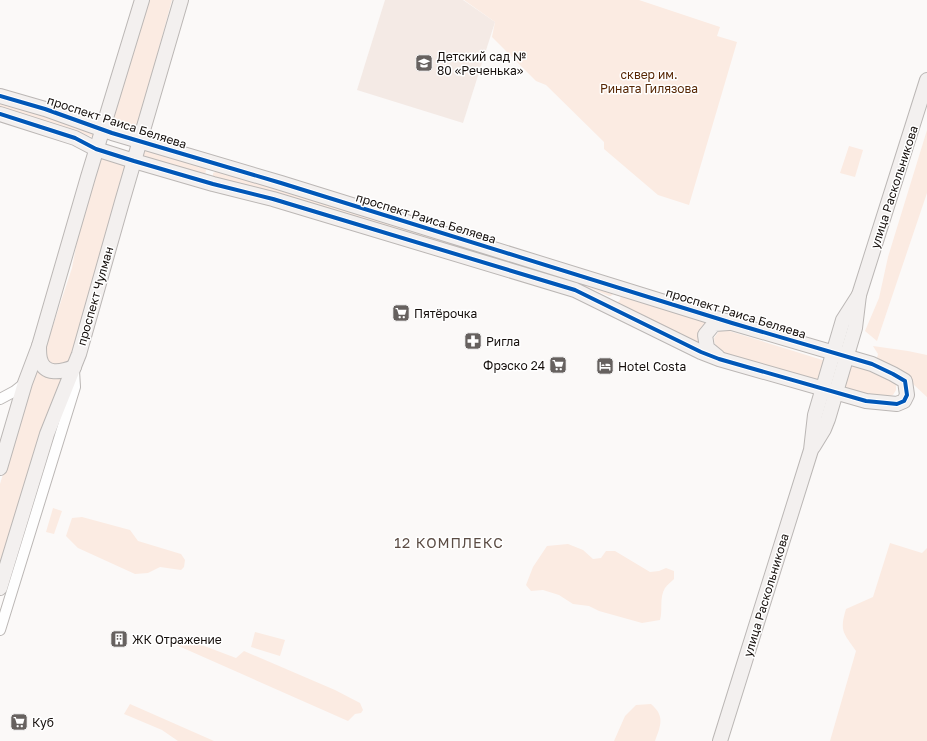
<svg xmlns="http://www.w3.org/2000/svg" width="927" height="741" font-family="'Golos Text',sans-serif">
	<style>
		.built { fill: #f4eae5 }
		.green { fill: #fbebe2 }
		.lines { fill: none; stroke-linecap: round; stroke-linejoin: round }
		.street-casing { stroke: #bbb7b5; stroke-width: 12 }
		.secondary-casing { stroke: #bbb7b5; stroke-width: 16 }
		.street { stroke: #fefefe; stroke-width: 10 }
		.secondary { stroke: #f3f0ef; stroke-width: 14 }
		.cycleway-casing { stroke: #fff; stroke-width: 6 }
		.cycleway { stroke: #0057b8; stroke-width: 4 }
		.labels { text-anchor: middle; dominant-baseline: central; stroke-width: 3; stroke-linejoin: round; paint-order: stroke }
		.poi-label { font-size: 12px; fill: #150f0c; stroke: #fff; text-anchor: start }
		.park-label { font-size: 12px; fill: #572705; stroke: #fff }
		.street-label { font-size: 12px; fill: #150f0c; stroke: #fff }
		.quarter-label { font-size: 14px; letter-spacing: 1px; fill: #5b4c44; stroke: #fff }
	</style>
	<rect width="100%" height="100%" fill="#fbf9f8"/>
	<path class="built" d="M385,0h78l32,22 -32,101 -106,-33z"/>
	<g class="green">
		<path d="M149,0h23l-36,133 -25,-8z"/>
		<path d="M464,0h175l81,27 -3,9 20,6 -48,163 -31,-10 -54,-46v-7l-58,-57 -10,-4 -44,-44 3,-15z"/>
		<path d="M0,100l95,31 -2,6 -93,-30z"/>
		<path d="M927,130v63l-50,148 -12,-10 14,-33 9,-41z"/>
		<path d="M849,146l14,4 -8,27 -15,-4z"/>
		<path d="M145,150l63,18 -2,2 -1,6 -62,-19z"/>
		<path d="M100,158l26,8 -54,190 -4,6 -5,4 -13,-1 -3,-4 -2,-11 27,-82 6,-32z"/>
		<path d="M218,171l393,118 2,5 -2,2h-2l-19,-8 -29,-6 -348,-105v-4z"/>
		<path d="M621,293l92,29 -10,27 -87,-45 4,-4z"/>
		<path d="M723,329l106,33 -7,21 -103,-31 -4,-5 -1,-9 5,-7z"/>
		<path d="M873,346l35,5 19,4v42l-28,-26 -10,-7 -12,-6 1,-4z"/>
		<path d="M849,361l47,22v7l-3,5c-17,5 -35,-3 -52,-8z"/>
		<path d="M36,365l28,12 -64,194v-87z"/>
		<path d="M53,508l9,3 -8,23 -8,-2z"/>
		<path d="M82,517l48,13 8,11 43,13 4,6 -1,7 -3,3 -21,-3 -12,6 -13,1 -57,-26 -12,-12 6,-18z"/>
		<path d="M890,543l32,10 5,-5v193h-97l26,-90c-12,-18 -17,-19 -10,-42l27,-12z"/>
		<path d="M568,544l15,6 10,9 8,-1 5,-7h9l35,21 9,-1 7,-3 8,3v8c-3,3 -7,6 -9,9 -6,10 -2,22 -5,32l-18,3 -43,-12 -10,-5 -16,-2 -14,-9 -16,-5 -12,1 -5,-6 7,-18 14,-21z"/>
		<path d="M255,632l30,8 -5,16 -29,-9z"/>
		<path d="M178,636l58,22 8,-7 91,39 25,13 3,7 -2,3 -6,1 -7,7 -174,-77 1,-5z"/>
		<path d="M130,704l84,37h-36l-16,-11 -38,-16z"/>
		<path d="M651,704c14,12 10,21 4,37h-41l11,-25 11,-11z"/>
	</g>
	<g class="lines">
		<defs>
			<g id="street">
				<path d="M0,399l15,-8 10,-8"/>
				<path d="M0,630l75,-243 -1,-17"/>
			</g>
			<g id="secondary">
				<path d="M0,96l45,13 67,24 169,50 451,140 140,41 21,10 12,7 2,14 -3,6 -7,3 -31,-3 -147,-42 -18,-7 -126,-62 -302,-91 -60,-15 -79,-23 -38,-12 -21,-11 -75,-24"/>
				<path d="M39,346c0,4 0,9 1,13 4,17 22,13 34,8"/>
				<path d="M718,357l-11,-9 -2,-13 9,-11 15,-1"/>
				<path d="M813,447l11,-18 4,-10 27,-91 4,-33 68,-215"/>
				<path d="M0,468l25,-85 14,-37 49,-169 54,-177"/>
				<path d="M0,588l47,-154 32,-80 43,-152 59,-202"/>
				<path d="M720,741l91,-291 4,-35 28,-95 16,-25"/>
			</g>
		</defs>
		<use href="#street" class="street-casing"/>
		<use href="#secondary" class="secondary-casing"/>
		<use href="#street" class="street"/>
		<use href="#secondary" class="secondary"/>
		<defs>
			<path id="cycleway" d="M0,96l45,13 67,24 169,50 451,140 140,41 21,10 12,7 2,14 -3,6 -7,3 -31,-3 -147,-42 -18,-7 -126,-62 -302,-91 -60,-15 -79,-23 -38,-12 -21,-11 -75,-24"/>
		</defs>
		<use href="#cycleway" class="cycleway-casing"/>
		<use href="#cycleway" class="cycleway"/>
	</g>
	<defs>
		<symbol id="school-square" viewBox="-11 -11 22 22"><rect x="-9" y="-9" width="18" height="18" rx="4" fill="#66615f" stroke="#fff"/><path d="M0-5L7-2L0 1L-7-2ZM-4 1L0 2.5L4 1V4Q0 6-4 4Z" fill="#fff"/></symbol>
		<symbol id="supermarket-square" viewBox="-11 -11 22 22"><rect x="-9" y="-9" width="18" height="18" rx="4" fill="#66615f" stroke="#fff"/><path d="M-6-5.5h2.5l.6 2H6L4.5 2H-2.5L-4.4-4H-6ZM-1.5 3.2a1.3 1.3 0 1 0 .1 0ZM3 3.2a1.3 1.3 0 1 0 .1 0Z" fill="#fff"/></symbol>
		<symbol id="pharmacy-square" viewBox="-11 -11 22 22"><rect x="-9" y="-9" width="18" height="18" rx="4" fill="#66615f" stroke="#fff"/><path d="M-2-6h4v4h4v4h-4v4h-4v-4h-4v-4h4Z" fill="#fff"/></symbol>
		<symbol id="hotel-square" viewBox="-11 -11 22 22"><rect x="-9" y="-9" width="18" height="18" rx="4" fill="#66615f" stroke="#fff"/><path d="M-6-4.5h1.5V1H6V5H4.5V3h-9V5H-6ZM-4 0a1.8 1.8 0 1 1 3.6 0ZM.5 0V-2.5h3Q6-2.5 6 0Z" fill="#fff"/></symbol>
		<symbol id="building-square" viewBox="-11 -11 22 22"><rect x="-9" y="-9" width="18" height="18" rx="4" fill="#66615f" stroke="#fff"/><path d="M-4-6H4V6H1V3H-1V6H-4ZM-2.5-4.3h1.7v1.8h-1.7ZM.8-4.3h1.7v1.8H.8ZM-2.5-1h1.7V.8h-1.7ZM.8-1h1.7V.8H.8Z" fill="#fff"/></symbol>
	</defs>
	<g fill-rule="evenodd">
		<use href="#school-square" x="414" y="53" width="20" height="20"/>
		<use href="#supermarket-square" x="391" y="303" width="20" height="20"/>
		<use href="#pharmacy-square" x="463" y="331" width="20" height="20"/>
		<use href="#supermarket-square" x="548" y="355" width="20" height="20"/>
		<use href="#hotel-square" x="595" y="356" width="20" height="20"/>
		<use href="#building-square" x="109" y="629" width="20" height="20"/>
		<use href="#supermarket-square" x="9" y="712" width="20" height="20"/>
	</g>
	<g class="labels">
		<g class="poi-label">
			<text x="437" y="56">Детский сад №<tspan x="437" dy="14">80 «Реченька»</tspan></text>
			<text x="414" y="313">Пятёрочка</text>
			<text x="486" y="341">Ригла</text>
			<text x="545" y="365" text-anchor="end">Фрэско 24</text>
			<text x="618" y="366">Hotel Costa</text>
			<text x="132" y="639">ЖК Отражение</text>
			<text x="32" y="722">Куб</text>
		</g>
		<g class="park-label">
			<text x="649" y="74">сквер им.<tspan x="649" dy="14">Рината Гилязова</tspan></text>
		</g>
		<g class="street-label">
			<text transform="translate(117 122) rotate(18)">проспект Раиса Беляева</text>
			<text transform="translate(894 187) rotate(-72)">улица Раскольникова</text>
			<text transform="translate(426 218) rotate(17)">проспект Раиса Беляева</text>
			<text transform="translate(95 296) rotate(-74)">проспект Чулман</text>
			<text transform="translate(736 313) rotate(17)">проспект Раиса Беляева</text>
			<text transform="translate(766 595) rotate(-73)">улица Раскольникова</text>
		</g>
		<g class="quarter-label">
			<text x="449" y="542">12 КОМПЛЕКС</text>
		</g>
	</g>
</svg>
